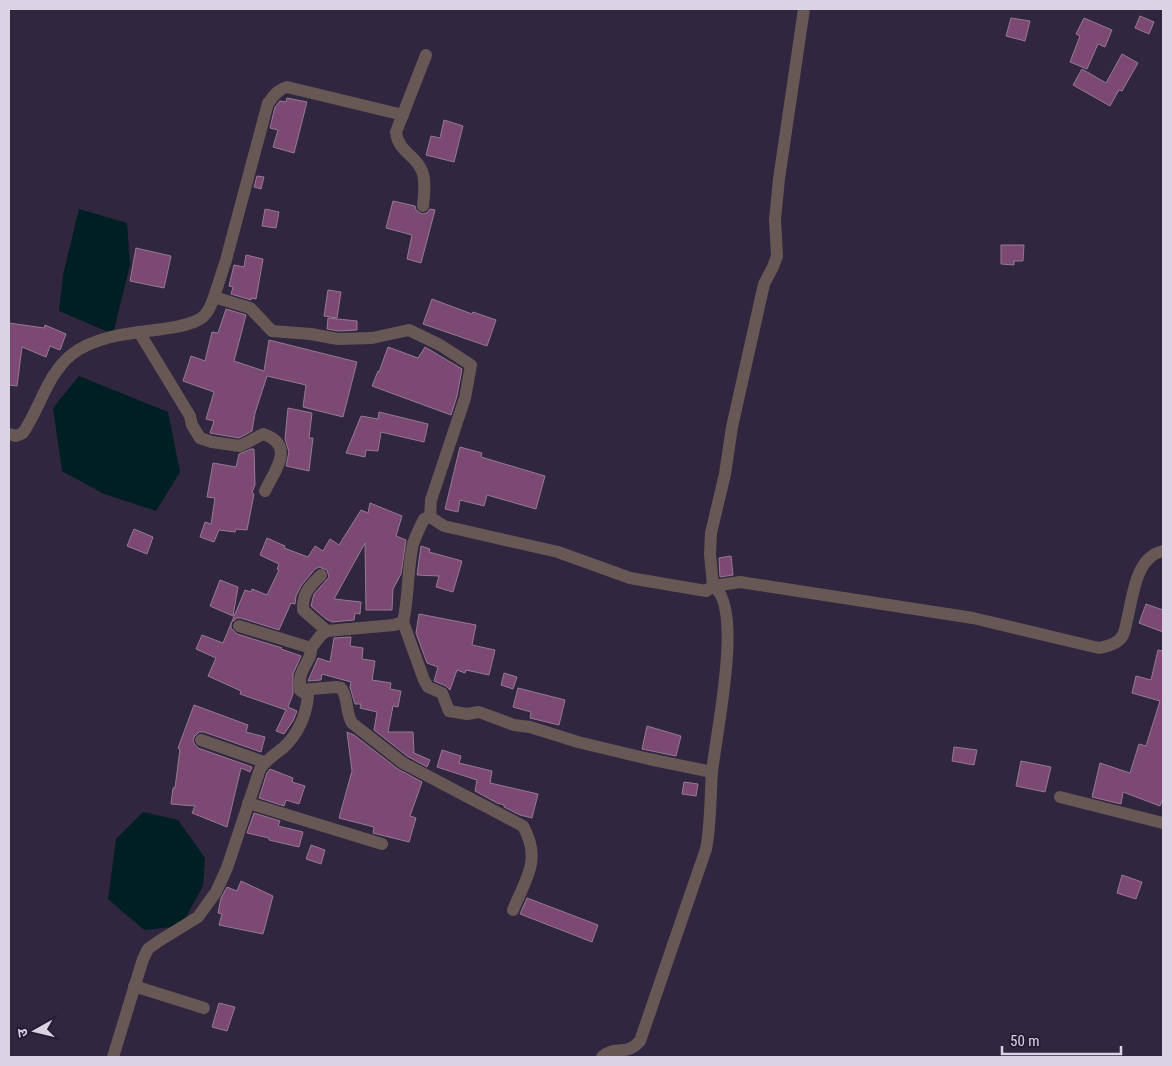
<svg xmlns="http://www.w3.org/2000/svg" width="1172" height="1066" font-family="'Roboto Condensed','Noto Sans Devanagari',sans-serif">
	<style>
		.water { fill: #001f22 }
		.building { fill: #7c4974; stroke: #967a90 }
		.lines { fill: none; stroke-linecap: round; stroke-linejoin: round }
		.minor { stroke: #675855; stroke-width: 12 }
	</style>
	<rect width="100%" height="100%" fill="#30263f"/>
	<g class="water">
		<path d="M79,209l48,14 3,42 -17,69 -54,-23 4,-36z"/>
		<path d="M79,376l89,36 12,60 -24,39 -52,-17 -42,-23 -9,-63z"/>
		<path d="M143,812l35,8 27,38 -2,28 -22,40 -37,4 -36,-31 8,-60z"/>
	</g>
	<g class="building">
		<path d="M1140,16l14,6 -5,12 -14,-6z"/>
		<path d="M1011,18l19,3 -5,20 -19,-5z"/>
		<path d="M1084,18l28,12 -7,17 -7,-3 -11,25 -17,-7 10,-26 -4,-2z"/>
		<path d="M1122,54l16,9 -16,28 -3,-1 -9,16 -37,-21 9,-16 24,14z"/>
		<path d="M287,98l20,4 -13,51 -21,-6 5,-17 -8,-2 5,-21 5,-6 6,1z"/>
		<path d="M444,120l19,6 -9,36 -28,-7 5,-19 9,2z"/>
		<path d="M257,176l7,1 -3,12 -7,-2z"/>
		<path d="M393,201l22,5 1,4 6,4 5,-1 3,-4 5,1 -14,53 -14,-4 5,-24 -26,-7z"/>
		<path d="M265,209l14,3 -3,16 -14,-2z"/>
		<path d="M1001,245h23l-1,16h-9v4l-13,-1z"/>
		<path d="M136,248l35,8 -7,32 -34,-7z"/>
		<path d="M246,255l17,4 -7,40 -5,-1v2l-20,-6 2,-7 -4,-1 5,-21 10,2z"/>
		<path d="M328,290l13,2 -4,26 -13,-2z"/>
		<path d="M432,299l40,15 1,-2 23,8 -9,26 -64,-22z"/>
		<path d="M226,309l20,6 -12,46 30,10 5,-31 88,22 -14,55 -40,-10 3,-22 -39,-9 -12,37 -3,18 -13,7 -29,-5 4,-12 -8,-2 8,-27 -31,-11 8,-25 14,5 7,-29 6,1z"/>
		<path d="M328,318l29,3v9l-18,1 -12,-2z"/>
		<path d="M9,323l35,5 1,-3 21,9 -6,16 -10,-4 -4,11 -24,-10 -5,39 -8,-1z"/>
		<path d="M388,347l30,11 7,-11 37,22 -5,27 -6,19 -79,-29 6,-15 1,1z"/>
		<path d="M288,408l24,5 -3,25h4l-4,33 -23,-5 3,-14 -4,-13z"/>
		<path d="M379,412l49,12 -4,18 -43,-10 -3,19 -12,-1 -1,7 -19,-4 15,-37 17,3z"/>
		<path d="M460,447l22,6 -1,4 64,19 -9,33 -49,-14 -3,11 -24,-6 -2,12 -13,-3z"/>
		<path d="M251,449h3l1,36 -3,7 2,2 -7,36 -11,-1 -1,3 -16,-2 -5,12 -14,-5 5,-15 6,2 4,-26 -8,-1 6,-34 23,4 3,-13z"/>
		<path d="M370,503l32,13 -6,20 10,4 -5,34 -8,15 -1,21h-26l-1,-67 -31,56 27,3 -1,12 -5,-1 -1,7 -22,2 -6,-3 -15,-13 3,-12 15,-17 -2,-7 -8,-3 -4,2 -14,17 -5,10 -1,8 -4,-1 -12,27 -38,-12h-4l-6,5v5l6,6 45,14 -1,1 20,7 -8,18v20l-5,13 9,4 -4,10 -9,13 -8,-3 10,-21 -46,-16 1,-3 -33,-15 8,-18 -20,-9 6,-14 21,8 22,-53 6,2 1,-3 15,6 12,-25 -2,-1 2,-5 -19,-9 7,-17 18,8 -1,2 24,9 7,-11 8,5 7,-12 9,6 22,-35 7,3z"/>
		<path d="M134,529l19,8 -6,17 -20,-8z"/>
		<path d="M421,546l9,3 -1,3 33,9 -9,31 -17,-5 3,-11 -22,-1z"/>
		<path d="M731,556l2,19 -13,2 -1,-19z"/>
		<path d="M220,580l18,7 -5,29 -23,-10z"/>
		<path d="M1146,604l17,6v22l-24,-9z"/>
		<path d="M419,614l57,11 -4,20 23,5 -6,25 -23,-5 -1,3 -8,-3 -7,20 -4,-4 -12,-5 4,-14 -11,-4 -11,-30z"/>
		<path d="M351,637l-1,9 13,2 -1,11 13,2 -3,19 19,3 -1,6 11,2 -3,16 -5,-1 -5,26h25l1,21 16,7 -3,7 -20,-11 -33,-26 3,-18 -17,-4 1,-4h-6l-5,-17 1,-5 -29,-8 -1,6 -13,1 10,-23 12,4 4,-24z"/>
		<path d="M1158,650l5,1v147l-3,8 -37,-14 -2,12 -29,-7 8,-34 30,10 9,-29 7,2 14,-45 -28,-8 4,-17 15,4z"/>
		<path d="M504,673l13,4 -4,12 -12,-4z"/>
		<path d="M518,688l47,12 -6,25 -29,-7 1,-6 -18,-5z"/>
		<path d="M194,705l54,20 -2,7 19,5 -4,15 -57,-20h-5l-5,5 -1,5 5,6 54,19 -2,5 -9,-4 -14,59 -35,-14 3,-7 -24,-2 2,-16h2l5,-39 -2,-1z"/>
		<path d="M647,726l34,10 -5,20 -34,-7z"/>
		<path d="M347,732l7,3 44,34 24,13 -12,34 6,2 -7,24 -36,-9 1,-6 -35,-9 13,-47z"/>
		<path d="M954,747l23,3 -3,15 -22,-4z"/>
		<path d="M442,750l19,6 -2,7 33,8 -2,12 48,11 -6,24 -12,-3 -16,-8v-2l-7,-2 -22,-12 2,-11 -40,-13z"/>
		<path d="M1021,761l30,6 -6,25 -29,-6z"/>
		<path d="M270,769l23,9 -1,4 13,4 -6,18 -13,-4 -2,6 -25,-8 8,-25z"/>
		<path d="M684,782l14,2 -2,12 -14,-2z"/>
		<path d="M254,813l26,8 -2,5 25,6 -4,15 -30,-7v-2l-22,-5z"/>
		<path d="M311,845l14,5 -4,14 -15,-5z"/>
		<path d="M1122,875l20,7 -6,17 -19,-6z"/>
		<path d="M241,881l32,15 -10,38 -44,-9 3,-11 -4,-1 3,-15 6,-11 10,4z"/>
		<path d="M527,898l71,27 -6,17 -72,-28z"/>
		<path d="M219,1003l16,4 -8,24 -15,-4z"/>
	</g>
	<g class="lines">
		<g class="minor">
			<path d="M403,115l-116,-28c-9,2 -13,9 -19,16l-42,157 -12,37 36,11 22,23 39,3 27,5 34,-1 37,-8 31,15 31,20 -6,33 -34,102 -1,17 14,9 114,26 72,26 76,13 7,-5 -3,-32 1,-21 14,-59 7,-47 32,-143 9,-17 4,-11 -2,-37 4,-40 25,-170"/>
			<path d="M423,206c1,-11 3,-25 -1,-35 -7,-17 -24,-19 -26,-39l30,-77"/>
			<path d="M139,332l51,84 2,9 8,13 12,4 28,4 23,-12c33,11 12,36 2,57"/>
			<path d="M9,434l7,2 7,-3c17,-25 24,-58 48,-78 25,-20 62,-22 92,-26 12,-2 25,-3 37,-10 8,-5 11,-14 14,-22"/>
			<path d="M321,575c-11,11 -19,18 -18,35l24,21"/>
			<path d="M713,586l27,-4 233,36 126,30c9,-2 19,-4 24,-13 2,-4 3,-10 4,-15 6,-23 8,-63 36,-69"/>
			<path d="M403,622l21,58 4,7 14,6 7,18 18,3 12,-2 35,13 16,2 48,15 71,17 63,13"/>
			<path d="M239,626l72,22"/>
			<path d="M300,690l36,-3 5,1c8,10 4,24 11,35l51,40 120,63c19,34 3,52 -10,84"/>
			<path d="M201,740l63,22"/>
			<path d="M1060,797l103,26"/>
			<path d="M248,803l134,41"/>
			<path d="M134,986l70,22"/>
			<path d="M113,1057l30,-98 5,-10 11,-8 39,-24 18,-25 11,-24 33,-99c6,-9 14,-14 23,-21 15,-14 23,-31 25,-52l-8,-6c0,-7 -1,-12 2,-18 3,-9 10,-15 9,-24l10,-13 6,-4 67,-6 9,-3c6,-25 4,-52 10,-78 3,-9 7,-17 11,-25l6,-2"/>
			<path d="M602,1057c12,-12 24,0 38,-16l66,-192c5,-25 4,-51 6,-76 3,-36 33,-167 1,-187"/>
		</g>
	</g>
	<rect width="1172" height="1066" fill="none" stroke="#d9d3e4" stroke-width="20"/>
	<g transform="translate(35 1031) rotate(262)" stroke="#261d35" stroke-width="4" paint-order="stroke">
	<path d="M0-4L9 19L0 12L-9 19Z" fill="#d9d3e4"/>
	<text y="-8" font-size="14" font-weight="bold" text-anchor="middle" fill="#d9d3e4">उ</text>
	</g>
	<path d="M1002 1046v8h119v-8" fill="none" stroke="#d9d3e4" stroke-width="2.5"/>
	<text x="1010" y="1046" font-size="15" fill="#d9d3e4" stroke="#261d35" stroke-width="4" paint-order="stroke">50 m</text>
</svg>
